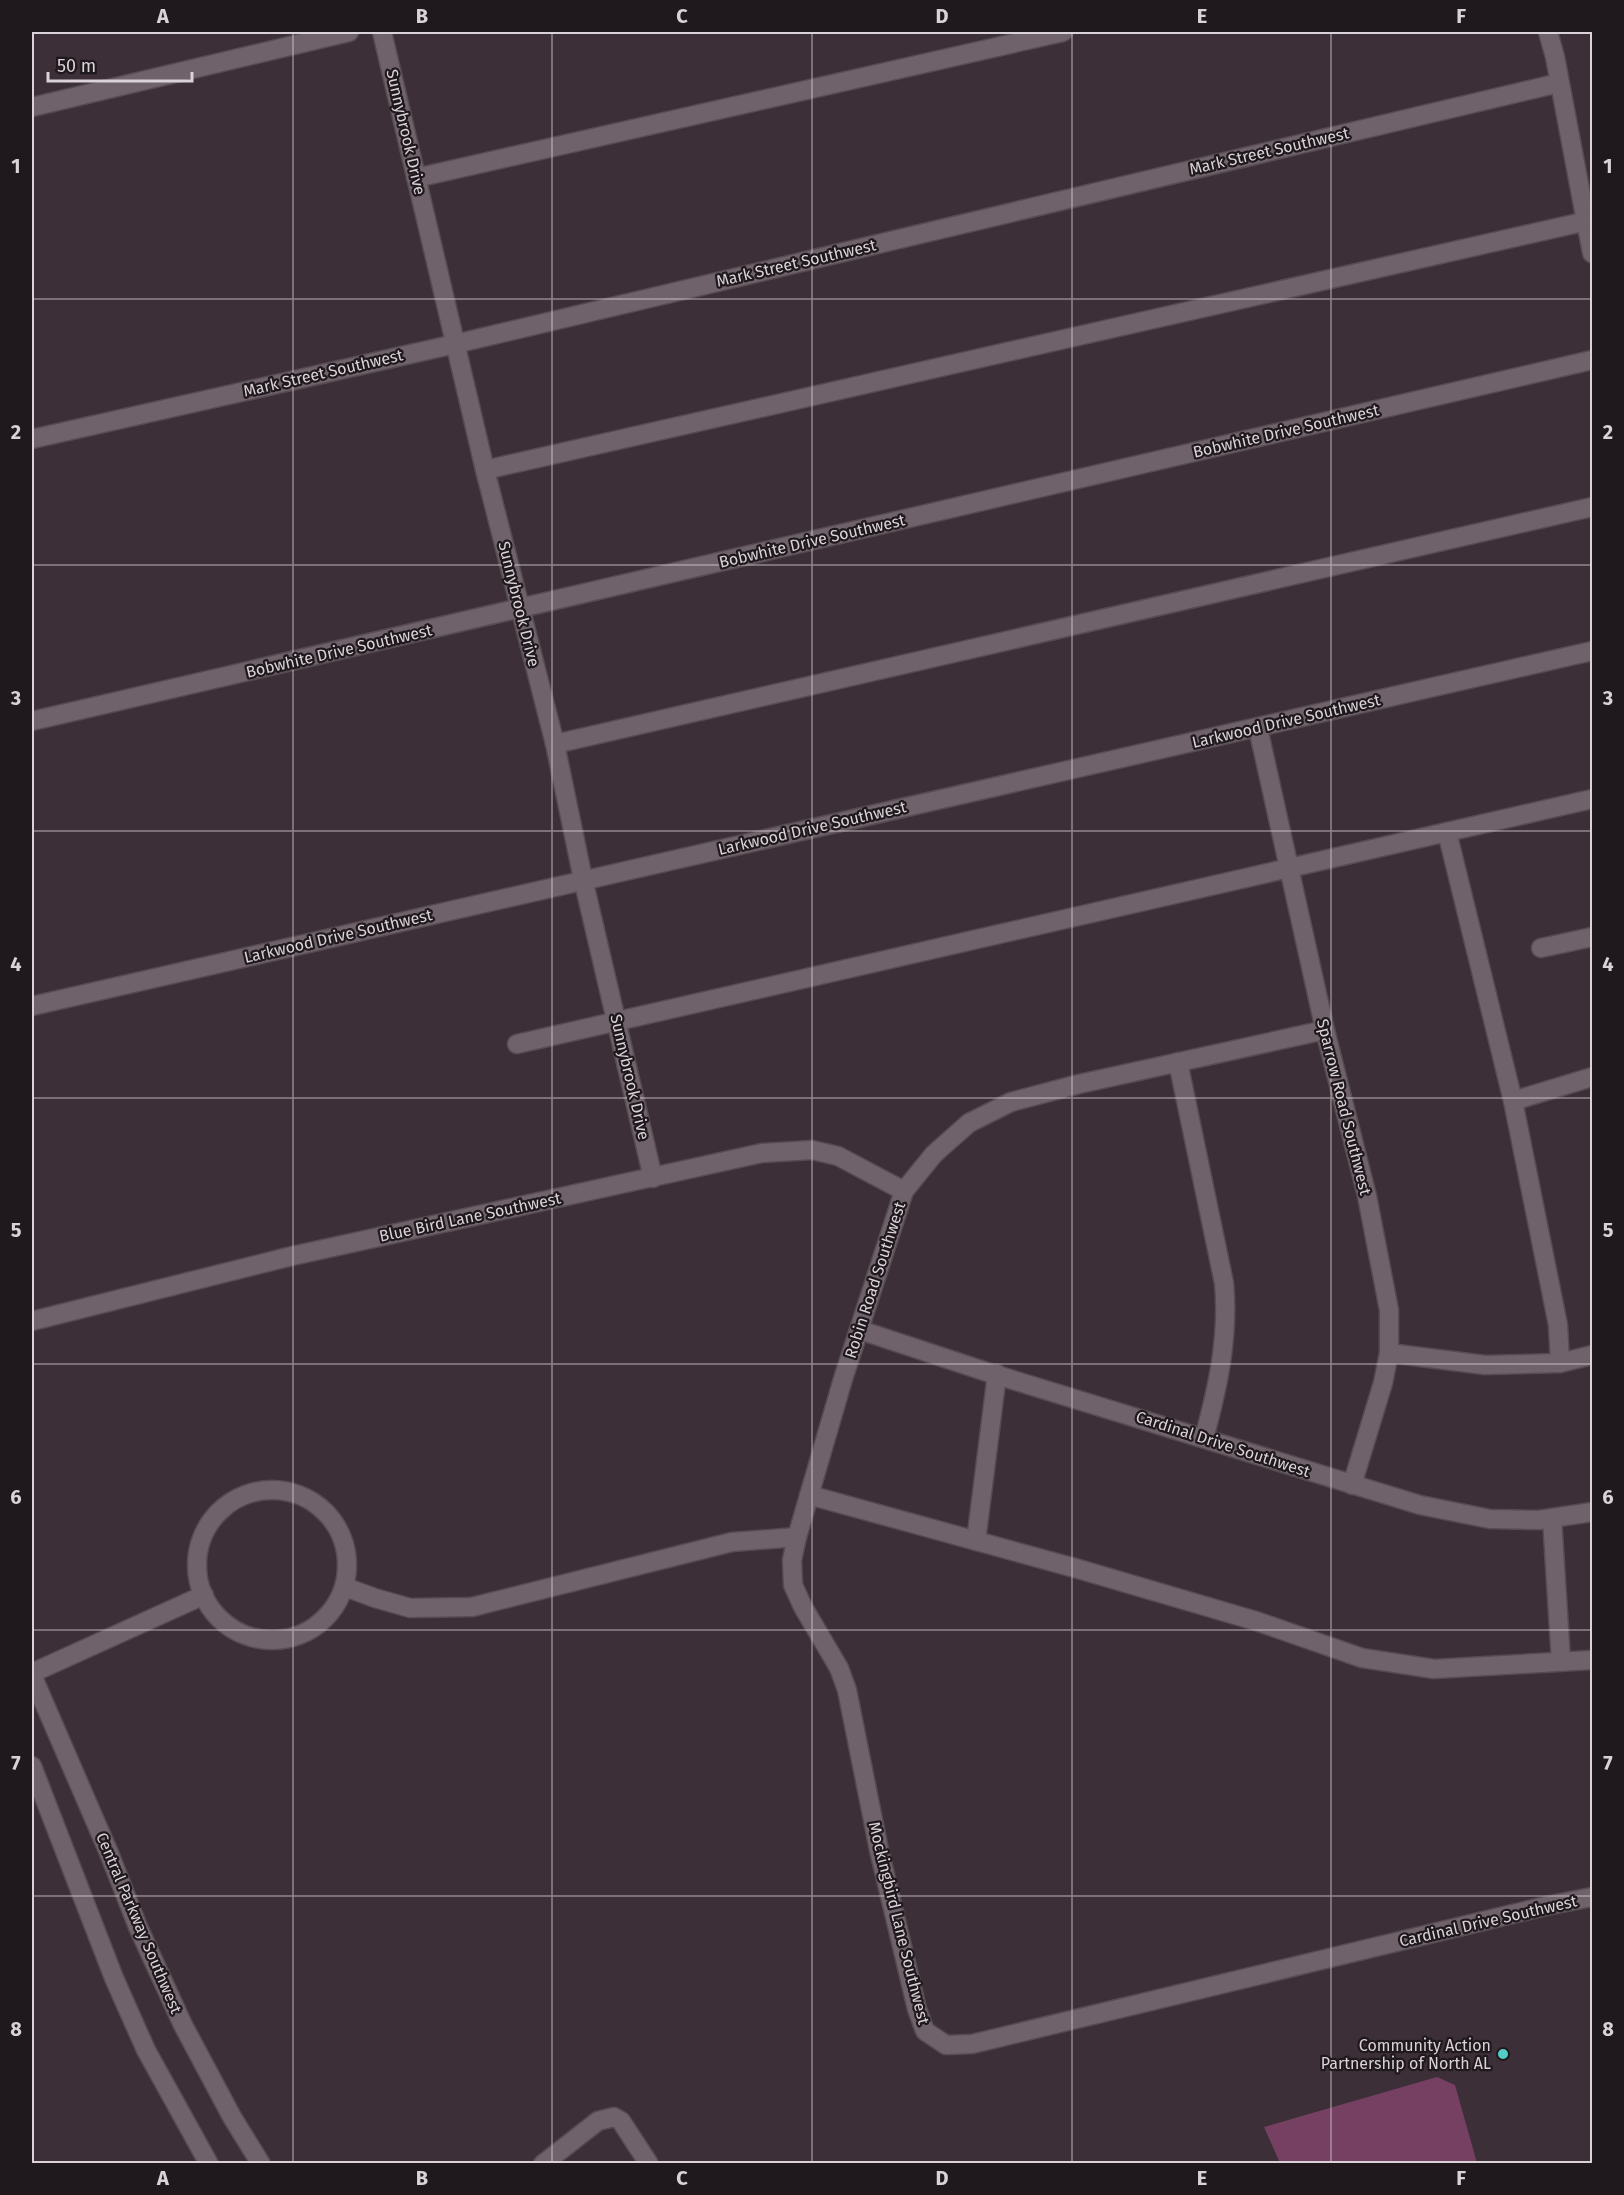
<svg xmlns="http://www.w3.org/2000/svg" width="1624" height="2195" font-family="'Fira Sans',sans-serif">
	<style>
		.garden { fill: #754062 }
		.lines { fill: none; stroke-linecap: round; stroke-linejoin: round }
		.minor-casing { stroke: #564b52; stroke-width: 21 }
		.minor { stroke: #70626a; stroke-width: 18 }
		.grid { fill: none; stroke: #dad2d7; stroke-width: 1.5; stroke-opacity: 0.55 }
		.poi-dot { fill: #54cdc7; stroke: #1f191d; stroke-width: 2 }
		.labels { text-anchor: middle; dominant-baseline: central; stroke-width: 4.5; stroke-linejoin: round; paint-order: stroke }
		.street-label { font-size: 16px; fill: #dad2d7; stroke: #1f191d }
		.poi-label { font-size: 16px; fill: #dad2d7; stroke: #1f191d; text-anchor: end }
		.neatline { fill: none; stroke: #dad2d7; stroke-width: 2 }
		.grid-label { font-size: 20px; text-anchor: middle; font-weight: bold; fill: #dad2d7 }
	</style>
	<rect width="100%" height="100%" fill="#3c2f37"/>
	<path class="garden" d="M1437,2077l18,8 22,78h-197l-16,-36z"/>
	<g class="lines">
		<defs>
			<g id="minor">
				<path d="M382,32l103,438 70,274 28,135 70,299"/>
				<path d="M1548,32l7,25 37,196"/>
				<path d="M32,107l317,-75"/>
				<path d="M416,178l647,-146"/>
				<path d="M32,439l423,-95 1104,-261"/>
				<path d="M485,470l1102,-249"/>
				<path d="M32,721l1560,-361"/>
				<path d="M1258,728l67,302 42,166 22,114v43l-6,30 -31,102"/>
				<path d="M555,744l1037,-237"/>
				<path d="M1447,832l66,269 45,224 2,38"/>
				<path d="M1541,948l51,-11"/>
				<path d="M32,1006l1560,-355"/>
				<path d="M1325,1030l-246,54 -68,18 -42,21 -35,31 -30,37 -61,188 -46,158 -5,23 1,25 10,22 36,61 8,22 32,160 38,159 8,22 21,14 26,-1 574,-138 46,-9"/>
				<path d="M517,1044l1075,-245"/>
				<path d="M1178,1062l46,221c5,53 -6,104 -20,155"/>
				<path d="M1513,1101l79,-24"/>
				<path d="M32,1321l260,-65 470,-103 50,-3 26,6 66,35"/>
				<path d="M860,1330l127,42 433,133 70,14 49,1 53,-8"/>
				<path d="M1389,1353l96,12 75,-2 32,-8"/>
				<circle cx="272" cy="1565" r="75"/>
				<path d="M809,1495l266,73 181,53 106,37 72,11 158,-9"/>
				<path d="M1552,1518l9,143"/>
				<path d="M976,1541l21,-167"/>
				<path d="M345,1587l30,11 35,10 62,-1 260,-65 65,-5"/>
				<path d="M32,1673l172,-78"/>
				<path d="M32,1675l77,178 29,74 45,98 49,92 29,47"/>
				<path d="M32,1766l82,212 32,72 63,114"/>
				<path d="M543,2164l55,-43 16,-4 7,4 28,43"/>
			</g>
		</defs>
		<use href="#minor" class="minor-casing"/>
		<use href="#minor" class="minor"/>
	</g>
	<path class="grid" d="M293,32v2132M552,32v2132M812,32v2132M1072,32v2132M1331,32v2132M32,299h1560M32,565h1560M32,831h1560M32,1098h1560M32,1364h1560M32,1630h1560M32,1896h1560"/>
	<circle class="poi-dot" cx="1503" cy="2054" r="6"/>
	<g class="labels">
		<g class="street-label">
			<text transform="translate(406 132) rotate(77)">Sunnybrook Drive</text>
			<text transform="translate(1269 151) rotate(-13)">Mark Street Southwest</text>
			<text transform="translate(796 263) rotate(-13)">Mark Street Southwest</text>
			<text transform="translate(323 373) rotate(-13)">Mark Street Southwest</text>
			<text transform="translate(1286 431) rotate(-13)">Bobwhite Drive Southwest</text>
			<text transform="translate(812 541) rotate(-13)">Bobwhite Drive Southwest</text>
			<text transform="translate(519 604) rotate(76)">Sunnybrook Drive</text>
			<text transform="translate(339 651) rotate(-13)">Bobwhite Drive Southwest</text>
			<text transform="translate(1286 721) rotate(-13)">Larkwood Drive Southwest</text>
			<text transform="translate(812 828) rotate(-13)">Larkwood Drive Southwest</text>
			<text transform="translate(338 936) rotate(-13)">Larkwood Drive Southwest</text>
			<text transform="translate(630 1077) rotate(77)">Sunnybrook Drive</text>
			<text transform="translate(1344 1107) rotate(76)">Sparrow Road Southwest</text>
			<text transform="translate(470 1217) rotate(-12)">Blue Bird Lane Southwest</text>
			<text transform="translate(875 1280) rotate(-72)">Robin Road Southwest</text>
			<text transform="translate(1223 1444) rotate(18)">Cardinal Drive Southwest</text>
			<text transform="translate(1488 1921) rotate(-13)">Cardinal Drive Southwest</text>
			<text transform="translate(139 1923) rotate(67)">Central Parkway Southwest</text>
			<text transform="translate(899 1923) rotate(76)">Mockingbird Lane Southwest</text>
		</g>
		<g class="poi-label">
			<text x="1491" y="2045">Community Action<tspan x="1491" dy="18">Partnership of North AL</tspan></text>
		</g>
	</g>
	<rect width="1624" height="2195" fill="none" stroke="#1f191d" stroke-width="66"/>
	<path d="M48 72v9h144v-9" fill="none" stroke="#dad2d7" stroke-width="3"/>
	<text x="57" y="72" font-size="18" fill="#dad2d7" stroke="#1f191d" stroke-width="4.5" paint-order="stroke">50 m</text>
	<rect x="33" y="33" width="1558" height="2129" class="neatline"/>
	<g class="grid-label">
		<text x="163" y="23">A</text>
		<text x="422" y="23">B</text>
		<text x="682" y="23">C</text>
		<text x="942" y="23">D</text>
		<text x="1202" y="23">E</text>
		<text x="1461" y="23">F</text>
		<text x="16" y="173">1</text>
		<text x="1608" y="173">1</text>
		<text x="16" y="439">2</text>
		<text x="1608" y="439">2</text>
		<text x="16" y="705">3</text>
		<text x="1608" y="705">3</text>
		<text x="16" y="971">4</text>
		<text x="1608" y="971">4</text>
		<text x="16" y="1237">5</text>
		<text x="1608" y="1237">5</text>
		<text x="16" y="1504">6</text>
		<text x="1608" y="1504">6</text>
		<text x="16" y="1770">7</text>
		<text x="1608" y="1770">7</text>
		<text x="16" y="2036">8</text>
		<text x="1608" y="2036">8</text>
		<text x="163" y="2185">A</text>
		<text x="422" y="2185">B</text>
		<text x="682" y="2185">C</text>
		<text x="942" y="2185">D</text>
		<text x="1202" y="2185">E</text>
		<text x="1461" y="2185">F</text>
	</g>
</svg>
